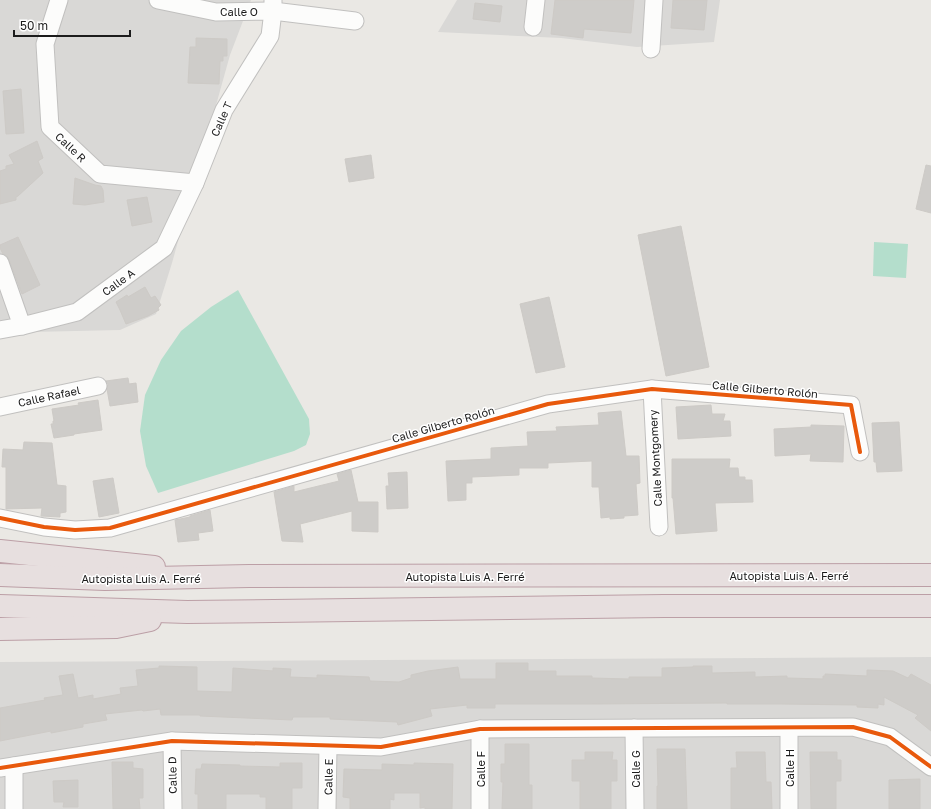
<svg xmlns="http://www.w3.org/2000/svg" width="931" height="809" font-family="'Golos Text',sans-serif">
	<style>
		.residential { fill: #d9d8d6 }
		.pitch { fill: #b4decc }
		.building { fill: #ceccc9; stroke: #cdcac6 }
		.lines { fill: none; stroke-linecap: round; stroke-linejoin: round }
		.street-casing { stroke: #c1c0bf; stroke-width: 19 }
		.highway-casing { stroke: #bc9fa6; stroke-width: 24 }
		.street { stroke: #fcfcfb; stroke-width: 17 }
		.highway { stroke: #e7dfdf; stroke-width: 22 }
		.cycleway-casing { stroke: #fff; stroke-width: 6 }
		.cycleway { stroke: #e8590c; stroke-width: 4 }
		.labels { text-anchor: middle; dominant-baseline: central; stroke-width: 3; stroke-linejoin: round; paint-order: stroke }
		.street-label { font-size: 11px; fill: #1c1c1c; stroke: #fff }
	</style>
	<rect width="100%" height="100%" fill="#eae8e4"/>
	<g class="residential">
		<path d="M0,0h251l-21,55 -58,208 -16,51 -36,16 -89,2 -31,5z"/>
		<path d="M457,0h263l-6,42 -77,5 -76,-9 -123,-6z"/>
		<path d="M931,657v152h-931v-147z"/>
	</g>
	<g class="pitch">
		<path d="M874,242l34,2 -2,34 -33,-2z"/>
		<path d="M238,290l71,129 1,15 -4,11 -12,6 -136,42 -12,-27 -6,-35 5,-36 16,-35 20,-29 30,-24z"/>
	</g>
	<g class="building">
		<path d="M555,0h79l-3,33 -47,-4 -1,9 -32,-4z"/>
		<path d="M673,0h34l-3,30 -33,-2z"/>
		<path d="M475,3l27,3 -2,16 -27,-3z"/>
		<path d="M196,38l31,1v17h-4v5h-3l-1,23 -31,-1 2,-36h6z"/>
		<path d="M21,89l3,44 -18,1 -3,-43z"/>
		<path d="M37,141l6,17 -5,3 5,12 -25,23 -2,1v3l-16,4v-33l6,-2v-3l8,-2 -5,-9z"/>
		<path d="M371,155l3,23 -25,4 -4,-23z"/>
		<path d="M926,165l5,1v47l-15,-4z"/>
		<path d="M75,178l20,7 6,1 2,4 1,12 -19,3 -12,-1z"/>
		<path d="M147,197l5,25 -20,4 -5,-26z"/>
		<path d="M681,226l28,141 -43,9 -28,-141z"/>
		<path d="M18,237l22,48 -18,9 -13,-34 -2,-4 -4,-2 -3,-6v-3z"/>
		<path d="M145,287l6,11 4,-2 6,9 -3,3 1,2 -11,6 -22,8 -6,-14 -4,-8 11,-7 1,2z"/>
		<path d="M549,297l16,70 -29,6 -16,-69z"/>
		<path d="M128,378l1,6 7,-1 2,19 -28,4 -3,-17 1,-5 -2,-3z"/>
		<path d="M98,400l4,30 -28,4v1l-20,3 -3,-14h2v-3h1l-2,-12 27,-4 -1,-2z"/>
		<path d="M711,405l1,9h13l-2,7h7l1,15 -53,3 -2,-32z"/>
		<path d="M621,411l5,45h13l1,27 -4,1 2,31 -14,1v2l-14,1v-2l-9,1 -2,-31h-7v-26l-44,2v5h-29v7l-47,2v6h-6v17l-18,1 -2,-40 45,-2v-11l37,-2 -1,-14 30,-1 -1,-4 43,-2 -1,-12z"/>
		<path d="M899,422l3,49 -25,1 -1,-10h-2l-2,-39z"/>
		<path d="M811,425l33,1 -1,36 -33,-1 1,-7 -36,2 -1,-27 37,-2z"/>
		<path d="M24,442l28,1 5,42 9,1v26l-6,1v4l-19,-1 1,-8 -36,1v-42h-4l1,-18 20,1z"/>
		<path d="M672,459h58l-1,9h9l1,9h6v3h7l1,22 -38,1 2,28 -41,3 -3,-36h-1z"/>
		<path d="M351,470l7,32h20v30l-26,-1v-20l-52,13 3,18 -21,-1 -8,-49 20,-6v6l45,-11 -2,-7z"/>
		<path d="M407,472l1,36 -21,1 -1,-23h3l-1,-13z"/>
		<path d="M113,478l6,35 -20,4 -6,-36z"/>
		<path d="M210,510l3,21 -15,2 1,7 -21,2 -3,-22 15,-3v-1z"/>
		<path d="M496,663h32v8h28v5h36v2l37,1v-2h33v-9l31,-1v-1h19v7l43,-1v5l32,-1v2l36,1v-3h2v-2l42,2v-6l26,1 15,7 3,-4 20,11v46l-16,-13 3,-3 -34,-18v8l-6,-1v4l-21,-1v-2l-75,-1h-55v-1l-135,1h-97v4h-28v-3l-37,4 2,7 -34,9 -1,-3 -67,-3v-2h-37l-1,3 -92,-4v-1h-39l-1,-6 -17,2 -1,-1 -37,4 2,6 -24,4v3l-32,6v-2l-51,10v-33l45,-8 -1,-2 19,-3 -4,-19 14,-2 5,24 15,-3v4l28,-5 -1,-6 18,-2 -2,-16 23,-2v-2l38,1v24l35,1 1,-24 40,3v-3l18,1 -1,8 27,1v-3l52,2 1,4 29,1 12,-4v-3l17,-4 30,-4 2,12h36z"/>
		<path d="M505,744h24v41h3v24h-30l1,-27h-2v-18h4z"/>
		<path d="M657,749h28l2,60h-30v-23h1z"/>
		<path d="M585,752h28l-1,8h5v21h-6v28h-31v-28h-8v-21h13z"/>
		<path d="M736,752h29l1,30h5l1,27h-41v-41h6z"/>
		<path d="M810,752h27v8h4v21h-5v28h-25z"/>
		<path d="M112,762h21v6l10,1v29h-4l1,11h-27z"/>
		<path d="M280,763h22v25h-10v21h-26v-12h-6v-3h-34v15h-28v-15h-3l1,-25h5l1,-5 38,1v1l40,1z"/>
		<path d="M414,763l39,1 -1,45h-27v-2l-5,1v-15h-26v7l-4,-1v10h-40v-11l-7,-1 1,-28 38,1v-6l32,1z"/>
		<path d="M920,779v30h-31v-29z"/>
		<path d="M78,780v27h-15l1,-5h-10l-1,-21z"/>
	</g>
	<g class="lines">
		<defs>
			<g id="street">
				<path d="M59,0l-14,44 5,83 50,47 95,9"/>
				<path d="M158,0l58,12 57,-1 82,10"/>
				<path d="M533,27l3,-27"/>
				<path d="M651,49l3,-49"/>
				<path d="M0,263l22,63"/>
				<path d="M0,330l22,-4 55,-14 87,-64 31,-65 29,-73 46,-74 3,-25v-11"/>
				<path d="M652,389l7,138"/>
				<path d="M0,407l98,-21"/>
				<path d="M0,518l44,9 31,3 35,-2 438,-124 104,-15 199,16 9,47"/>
				<path d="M634,728l1,81"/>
				<path d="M789,728v81"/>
				<path d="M480,729v80"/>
				<path d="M172,741l1,68"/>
				<path d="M14,766v43"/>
				<path d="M0,768l172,-27 209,6 99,-18 373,-2 37,10 41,30"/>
				<path d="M327,809l1,-63"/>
			</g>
			<g id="highway">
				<path d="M0,551l154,16"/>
				<path d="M0,575l105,4 144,-3 682,-1"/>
				<path d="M0,606l187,6 477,-6h267"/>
				<path d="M0,629l116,-2 34,-7"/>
			</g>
		</defs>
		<use href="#street" class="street-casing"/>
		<use href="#highway" class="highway-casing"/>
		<use href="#street" class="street"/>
		<use href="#highway" class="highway"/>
		<defs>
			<g id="cycleway">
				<path d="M0,518l44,9 31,3 35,-2 438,-124 104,-15 199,16 9,47"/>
				<path d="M0,768l172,-27 209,6 99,-18 373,-2 37,10 41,30"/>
			</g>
		</defs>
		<use href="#cycleway" class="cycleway-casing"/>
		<use href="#cycleway" class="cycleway"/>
	</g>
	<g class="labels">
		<g class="street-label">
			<text x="239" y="11">Calle O</text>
			<text transform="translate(221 119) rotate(-66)">Calle T</text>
			<text transform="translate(71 147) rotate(43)">Calle R</text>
			<text transform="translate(118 282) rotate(-36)">Calle A</text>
			<text transform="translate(765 389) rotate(5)">Calle Gilberto Rolón</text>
			<text transform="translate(49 396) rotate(-12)">Calle Rafael</text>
			<text transform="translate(443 424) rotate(-16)">Calle Gilberto Rolón</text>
			<text transform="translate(655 458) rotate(-93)">Calle Montgomery</text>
			<text x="789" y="575">Autopista Luis A. Ferré</text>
			<text x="465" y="576">Autopista Luis A. Ferré</text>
			<text x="141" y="578">Autopista Luis A. Ferré</text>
			<text transform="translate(789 768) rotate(-90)">Calle H</text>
			<text transform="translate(480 769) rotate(-90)">Calle F</text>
			<text transform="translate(635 769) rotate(-90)">Calle G</text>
			<text transform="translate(172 775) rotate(-91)">Calle D</text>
			<text transform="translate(328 777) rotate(-89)">Calle E</text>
		</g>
	</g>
	<path d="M14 30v6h116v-6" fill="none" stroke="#1c1c1c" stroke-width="2"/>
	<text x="20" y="30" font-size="12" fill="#1c1c1c" stroke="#ffffff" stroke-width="3" paint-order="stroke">50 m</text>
</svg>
